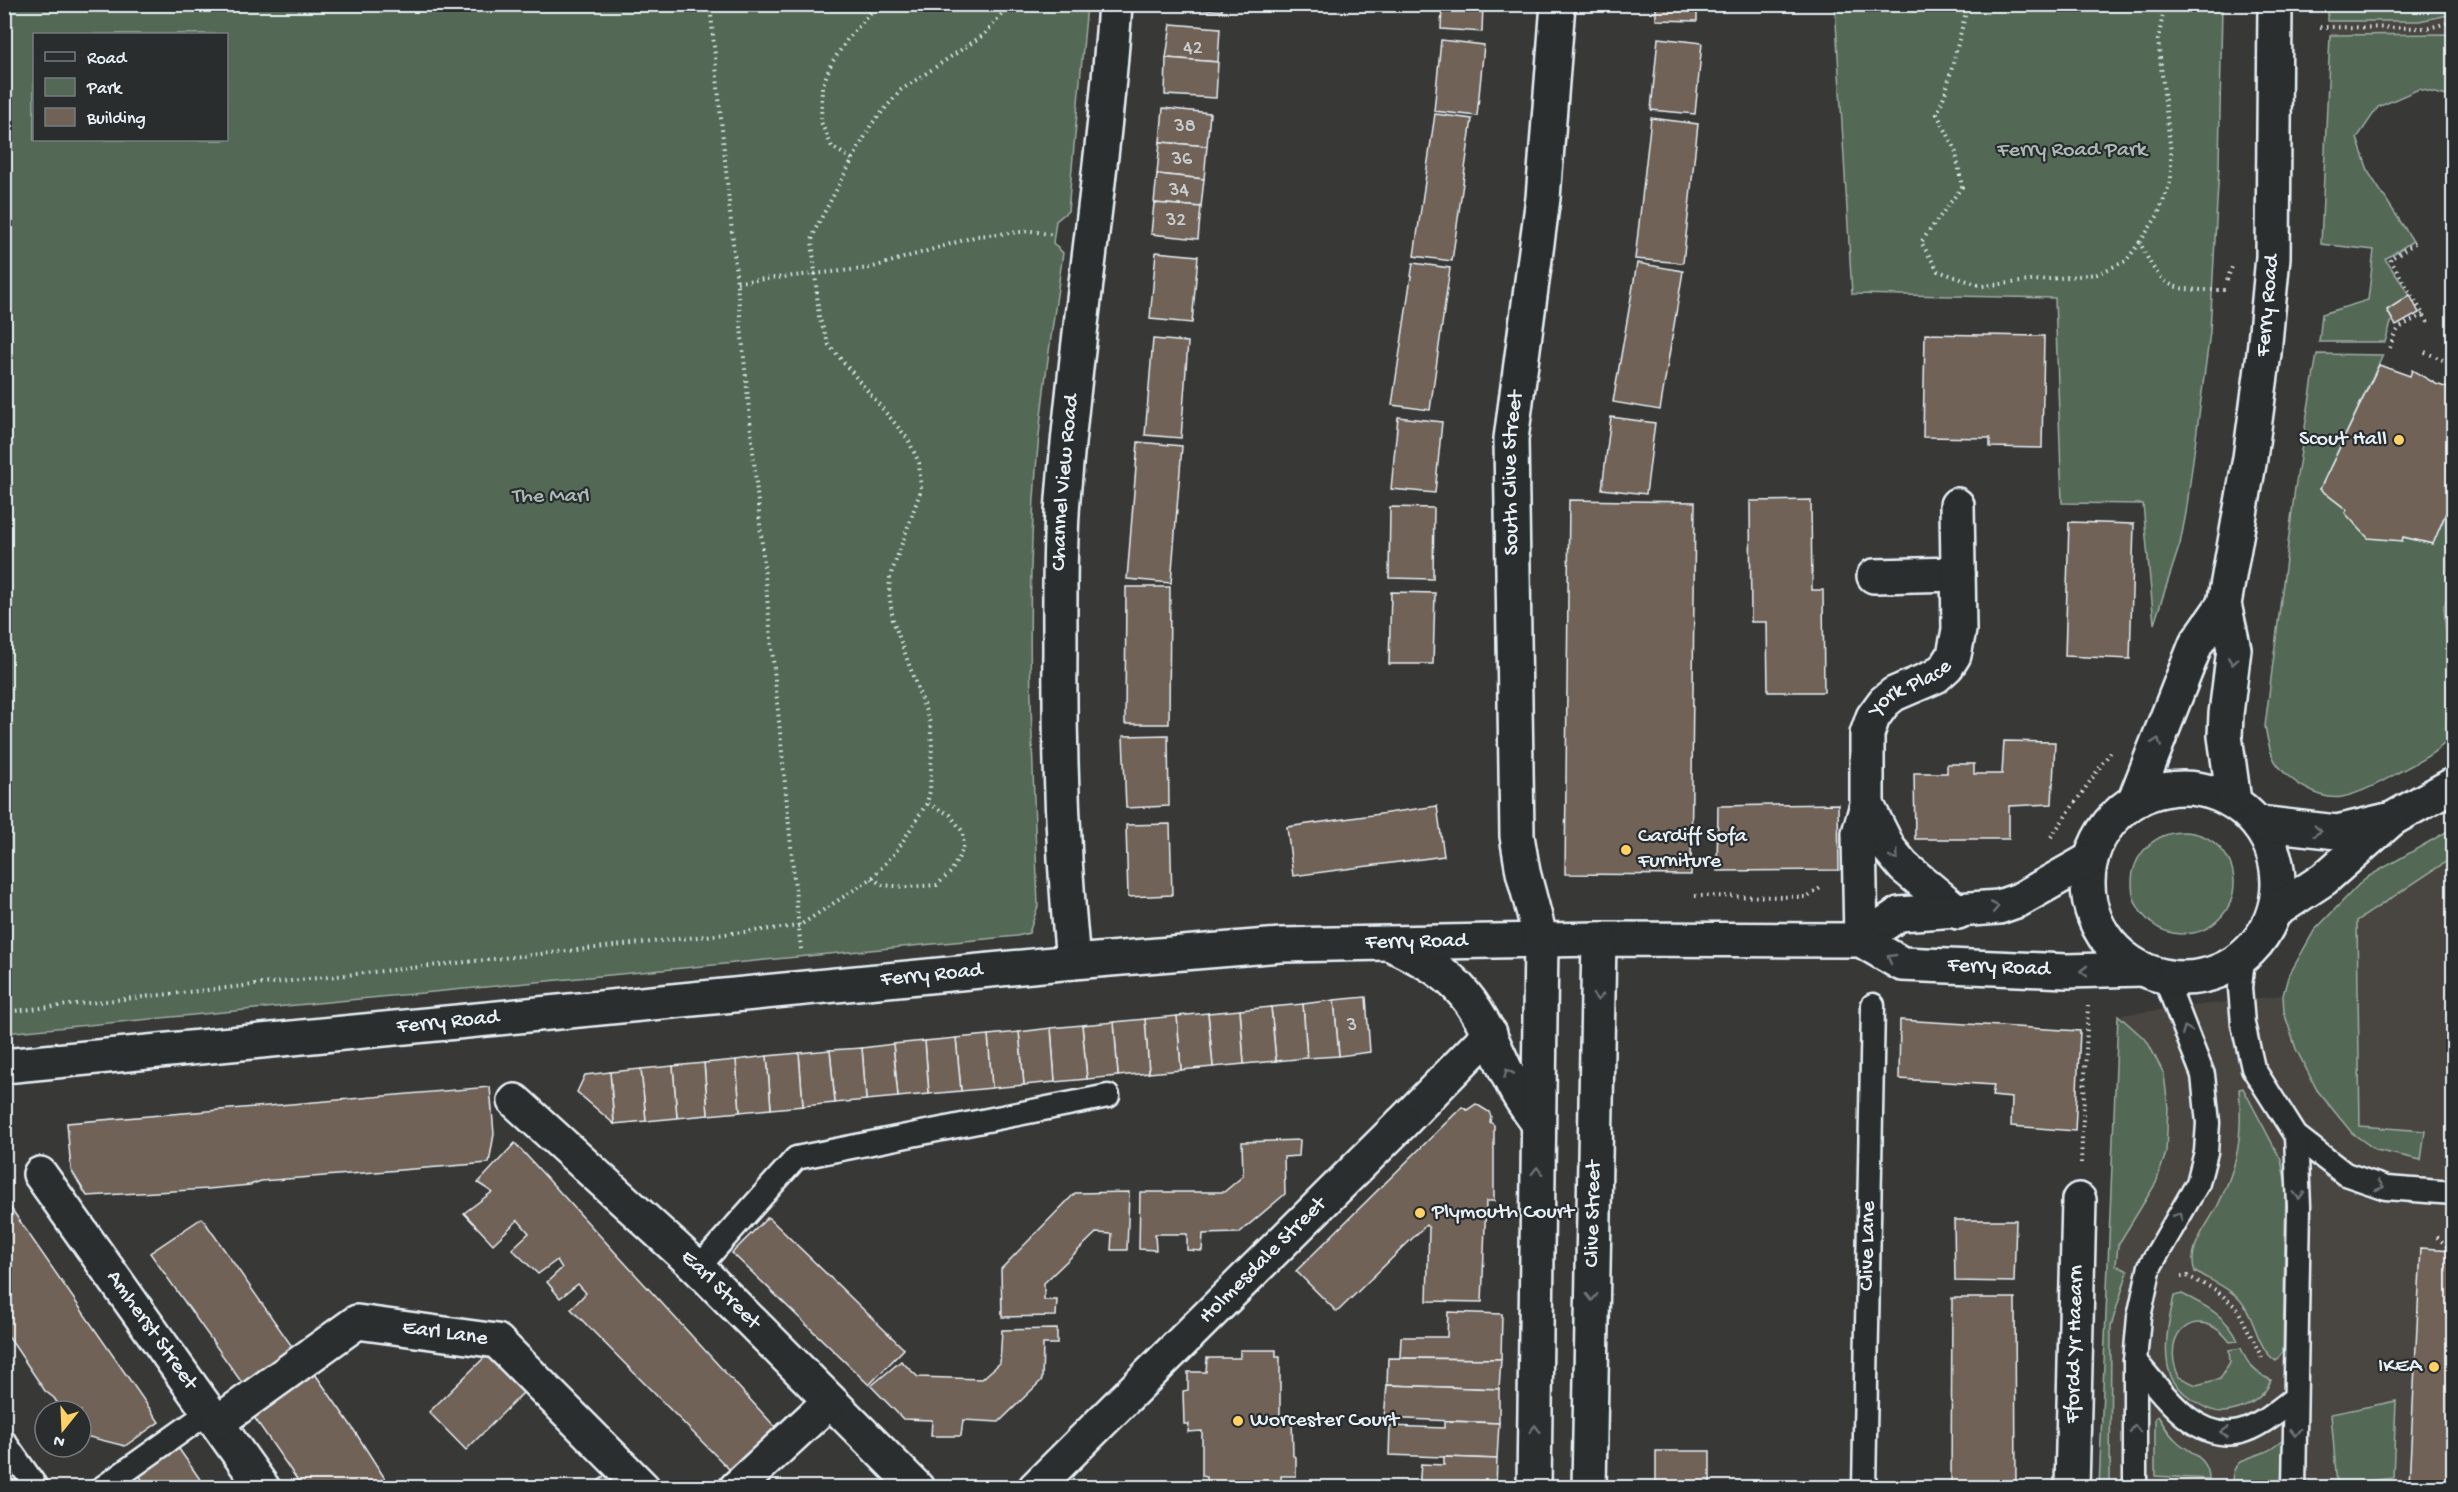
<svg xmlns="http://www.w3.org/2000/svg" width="2458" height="1492" font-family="'Gochi Hand',sans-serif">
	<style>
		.built { fill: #494540 }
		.green { fill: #536955; stroke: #9eada6; stroke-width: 1.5; fill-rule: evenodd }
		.building { fill: #706256; stroke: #e8f1f8; stroke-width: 1.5 }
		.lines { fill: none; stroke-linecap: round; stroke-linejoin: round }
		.service-casing { stroke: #e8f1f8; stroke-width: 27 }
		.pedestrian-casing { stroke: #e8f1f8; stroke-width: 38 }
		.minor-casing { stroke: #e8f1f8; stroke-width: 38 }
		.path { stroke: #e8f1f8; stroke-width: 4; stroke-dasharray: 1.5 4.5; stroke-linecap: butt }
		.service { stroke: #2a2d2e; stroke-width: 22 }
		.pedestrian { stroke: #2a2d2e; stroke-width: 33 }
		.minor { stroke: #2a2d2e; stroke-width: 33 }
		.oneway { stroke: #6c7275 }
		.poi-dot { fill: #ffd166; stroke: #2a2d2e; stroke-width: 2 }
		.labels { text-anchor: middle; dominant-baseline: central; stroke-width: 4.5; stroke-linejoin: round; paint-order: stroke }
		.number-label { font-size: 20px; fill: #cacdd0 }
		.park-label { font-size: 22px; fill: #acbbb7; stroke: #2a2d2e }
		.street-label { font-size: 22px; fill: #e8f1f8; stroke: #2a2d2e }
		.poi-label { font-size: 22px; fill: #e8f1f8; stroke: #2a2d2e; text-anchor: start }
	</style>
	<rect width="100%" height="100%" fill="#383836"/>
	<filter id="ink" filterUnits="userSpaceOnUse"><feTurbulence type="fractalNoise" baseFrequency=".0167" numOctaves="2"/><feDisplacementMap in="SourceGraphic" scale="12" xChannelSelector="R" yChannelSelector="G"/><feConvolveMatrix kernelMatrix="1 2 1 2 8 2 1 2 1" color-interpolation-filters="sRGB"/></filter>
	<g filter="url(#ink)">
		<g class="built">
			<path d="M2328,5h125v29l-123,1z"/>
			<path d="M2453,828v659l-354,1 19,-473 165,-20 5,-18 26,-46 50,-52z"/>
		</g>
		<g class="green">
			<path d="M4,5h1083l-19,206 -12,10 -3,22 10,10c-11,77 -23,154 -28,231 -10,140 -2,281 3,422l-9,27 -12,3 -1012,97zM34,34h192v106h-192z"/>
			<path d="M1835,5h387l-3,161 -9,166 -24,181 -6,31 -26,80 -11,-120 -81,-1 -7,-205 -203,-4z"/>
			<path d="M2328,5h114l7,10 -30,6h-91z"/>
			<path d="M2453,34v71l-6,-9 -28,-7 -41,18 -21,31 12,35 44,68 -28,18 25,36 -23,15 5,10 -7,22h-66l3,-28 46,-14 6,-50 -53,-6 9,-209z"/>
			<path d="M2317,354l66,1 -63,134 27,21 55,31 1,-4 29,7 21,-45v81l-9,26 2,25 7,14v89c-13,17 -33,27 -52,37 -18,10 -39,22 -59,26 -23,4 -55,-17 -67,-36 -6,-10 -8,-23 -10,-35l30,-238z"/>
			<path d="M2453,828v29l-96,64 3,205 65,5 -4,29 -45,-10 -24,-17 -35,-43 -21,-41 -12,-37 -1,-17 5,-18 26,-46 50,-52z"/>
			<circle cx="2183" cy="883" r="51"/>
			<path d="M2118,1015l29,26 17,33 4,33 -2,46 -10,30 -38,62 -2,20 12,6 -17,55 -1,161 -11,1z"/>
			<path d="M2243,1088l38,72 5,24 -3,168 -7,9c-20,-13 -20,-43 -36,-61 -12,-13 -30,-20 -45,-28 -9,-24 13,-47 23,-67 7,-14 14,-32 18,-47 5,-23 5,-47 3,-69z"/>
			<path d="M2182,1294c23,11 46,23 56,47l-8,1c-31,-41 -72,-9 -51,35l17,8 24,-6 10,-17 -1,-12 12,-2c6,16 14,25 30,32 -6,18 -28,31 -47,32 -18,1 -48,-21 -54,-38 -8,-24 -1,-54 4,-78z"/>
			<path d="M2396,1401l-3,77 -56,7 -6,-71z"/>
			<path d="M2158,1416c6,10 12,20 21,27 15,12 30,16 30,36l-54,-3v-58z"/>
			<path d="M2283,1440l-1,41 -50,-1c2,-24 17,-20 35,-29 5,-2 11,-7 16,-11z"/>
		</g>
		<g class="building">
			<path d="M1181,4h41v7l-41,-3z"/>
			<path d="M1442,4h41l-1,28 -41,-3z"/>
			<path d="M1656,4h41v17l-41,-1z"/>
			<path d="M1171,24l49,4 -2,34 -52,-4z"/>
			<path d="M1658,38l44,5 -7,71 -44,-4z"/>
			<path d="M1441,40l43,5 -7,71 -43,-5z"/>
			<path d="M1166,58l52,4 -2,36 -51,-3z"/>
			<path d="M1163,108l47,5 -3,33 -47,-4z"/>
			<path d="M1435,114l37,5 -20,142 -38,-5z"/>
			<path d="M1651,118l47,6 -15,139 -48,-4z"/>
			<path d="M1160,142l47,4 -3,33 -47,-5z"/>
			<path d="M1157,174l47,5 -3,28 -47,-4z"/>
			<path d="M1154,203l47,4 -3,32 -47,-5z"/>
			<path d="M1156,252l42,4 -6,67 -42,-4z"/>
			<path d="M1413,263l37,5 -20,142 -38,-5z"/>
			<path d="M1637,263l46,8 -23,139 -47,-8z"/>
			<path d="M2410,295l9,18 -23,13 -9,-16z"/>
			<path d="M1925,334l119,2 -2,112 -52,-1v-9l-67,-1z"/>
			<path d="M1153,339l35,3 -7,96 -36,-3z"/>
			<path d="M2379,365l31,11 2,-6 24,14 18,6v103l-21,51 -30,-7 -1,4 -34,-3 -23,-25 2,-3 -27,-21z"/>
			<path d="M1398,417l44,5 -7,71 -44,-4z"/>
			<path d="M1611,417l44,6 -9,71 -44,-5z"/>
			<path d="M1138,442l44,4 -11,137 -44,-4z"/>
			<path d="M1569,500l126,2 -4,373 -126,-1z"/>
			<path d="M1811,500l1,90h11l1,102h-56l-1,-70h-16l-1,-121z"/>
			<path d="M1390,507l44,1 -1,71 -44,-1z"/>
			<path d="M2069,522l65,2 -4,135 -65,-3z"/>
			<path d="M1126,587h44l-1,137h-44z"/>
			<path d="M1391,592l44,1 -2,71h-44z"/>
			<path d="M1168,735l1,71 -43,2 -3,-72z"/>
			<path d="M2004,741l51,1 -3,62 -43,2v33h-94l-1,-66h33v-9h27v10h28z"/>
			<path d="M1838,804l1,66 -122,1 1,-65z"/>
			<path d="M1437,806l7,50 -151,20 -6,-49z"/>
			<path d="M1170,824l2,71 -44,2 -2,-72z"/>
			<path d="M1366,997l4,55 -31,4 -5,-56z"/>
			<path d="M1334,1000l5,56 -32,2 -4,-54z"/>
			<path d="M1303,1004l4,54 -31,3 -5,-54z"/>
			<path d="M1271,1007l5,54 -32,3 -4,-54z"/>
			<path d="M1240,1010l4,54 -31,3 -5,-54z"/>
			<path d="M1208,1013l5,54 -32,3 -4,-54z"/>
			<path d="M1177,1016l4,54 -32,3 -4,-54z"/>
			<path d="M1145,1019l4,54 -31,3 -4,-54z"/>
			<path d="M1900,1020l180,11 -5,100 -64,-5 1,-28 -20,-2 2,-11 -95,-6z"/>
			<path d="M1114,1022l4,54 -31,3 -5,-54z"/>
			<path d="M1082,1025l5,54 -32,3 -4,-54z"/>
			<path d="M1051,1028l4,54 -31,3 -5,-53z"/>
			<path d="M1019,1032l5,53 -32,3 -4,-53z"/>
			<path d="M988,1035l4,53 -31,3 -5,-53z"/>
			<path d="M956,1038l5,53 -32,3 -4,-53z"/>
			<path d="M925,1041l4,53 -31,3 -5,-53z"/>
			<path d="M893,1044l5,53 -32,3 -4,-52z"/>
			<path d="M862,1048l4,52 -31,3 -5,-53z"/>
			<path d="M830,1050l5,53 -32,3 -4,-53z"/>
			<path d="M799,1053l4,53 -32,3 -4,-53z"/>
			<path d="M767,1056l4,53 -31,3 -4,-52z"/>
			<path d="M736,1060l4,52 -32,3 -4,-52z"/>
			<path d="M704,1063l4,52 -31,3 -4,-52z"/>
			<path d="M673,1066l4,52 -31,3 -5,-52z"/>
			<path d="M641,1069l5,52 -32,3 -4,-52z"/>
			<path d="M610,1072l4,52 -37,-32 8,-17z"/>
			<path d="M490,1087l4,47 -5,29 -228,18 -11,4 -42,4 -121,7 -16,-26 -4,-47z"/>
			<path d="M1476,1104l13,8 2,4 -1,6 4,3v76h-8l-4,101 -55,-1 2,-73 -3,-3 -89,87 -41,-41 166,-164 5,3z"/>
			<path d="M1300,1140l-1,16 -15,1 1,37 -46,39 -36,1 -1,17 -15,-1v-16h-32l1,16 -17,-1 1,-57h84l19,-16 -1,-34z"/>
			<path d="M515,1143l262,286 -47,41 -159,-161 15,-16 -8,-9 -18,14 -13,-16 15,-14 -5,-8 -19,14 -26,-25 17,-16 -11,-13 -25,24 -29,-31 28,-21 -14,-9z"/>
			<path d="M1129,1192l-2,58h-16l1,-16 -16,-1 -52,50v17h13l-1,16 -54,1 -1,-48 74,-76z"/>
			<path d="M8,1204l151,218 -34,24 -44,-11v-24h-18l-9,-13 -9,-7 -41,-61v-123z"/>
			<path d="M768,1217l136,132 -35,36 -137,-132z"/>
			<path d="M202,1218l96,137 -51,35 -97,-137z"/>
			<path d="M1954,1220h62l-2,62 -59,-1z"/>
			<path d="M2421,1248l33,2v238h-81l36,-4z"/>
			<path d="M1952,1298h63l1,190h-65z"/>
			<path d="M1448,1312l54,2 -1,45 -101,-1 1,-21h46z"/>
			<path d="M1057,1329v15h-14l-1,36 -43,42 -36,-2 -2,16h-30l1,-16 -29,-1 -32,-33 30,-25 17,16 64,2 18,-16 2,-33z"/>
			<path d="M1240,1350h36v7h4v61l12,-1 1,39 3,1v19h-15v12h-74v-11l-5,-1v-45l-14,1 1,-8h-5l-1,-33 5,-1v-18h18l1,-14h33z"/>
			<path d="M491,1351l37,37 -62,62 -37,-38z"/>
			<path d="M1388,1358l113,1 -2,30 -112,-4z"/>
			<path d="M315,1374l35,50 41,64h-88l-56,-81 40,-28z"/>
			<path d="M1387,1385l112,4v34l-115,-5z"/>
			<path d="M1444,1421l55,2 -2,36 -108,-4 1,-29 54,2z"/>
			<path d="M177,1446l29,42h-70l8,-6 -7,-9z"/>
			<rect x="1656" y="1451" width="54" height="37"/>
			<path d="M1444,1457l53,2 -1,29h-77l2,-24 23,1z"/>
			<path d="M610,1470l17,18h-36z"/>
		</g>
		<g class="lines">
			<defs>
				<g id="service">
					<path d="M2243,958l-3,30 3,36 10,44 43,68 49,38 41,14 68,5"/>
					<path d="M698,1268l98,-110 312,-62"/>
					<path d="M2135,1361c26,29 59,82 105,71 20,-5 38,-22 55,-34"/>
					<path d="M4,1441l33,47"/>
					<path d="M102,1488l108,-77"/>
					<path id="s1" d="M1864,1488l9,-483"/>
					<path d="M2135,1488v-127l4,-44 11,-51 48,-83 8,-31 2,-29 -5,-48 -38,-97"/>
					<path d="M2294,1488l5,-282 -3,-70"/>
				</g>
				<path id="pedestrian" d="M1402,1123l88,-90"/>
				<g id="minor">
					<path d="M1874,576l84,-2"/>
					<circle cx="2183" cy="883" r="95"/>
					<path d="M2136,797l60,-153 28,-40"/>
					<path id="s2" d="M2234,801l-9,-65 1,-22 8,-65 -10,-45 26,-146 14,-105 9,-96 2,-253"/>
					<path d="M1867,805l22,44 15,18 54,45"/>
					<path d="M2392,819l62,-35"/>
					<path d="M2259,823l78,9 55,-13 -68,60 -50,33"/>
					<path id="s3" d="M1861,940l-2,-107 8,-28v-71l6,-17 11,-15 10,-8 42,-18 11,-10 7,-11 5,-25 -2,-125"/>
					<path d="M1861,940l38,-26 100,-7 20,-7 72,-41"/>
					<path d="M1391,944c24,12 48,23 67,43 30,32 38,68 59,105 6,11 14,21 21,31"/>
					<path id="s4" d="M1073,962c-10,-104 -14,-209 -13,-313 0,-50 -1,-100 3,-150 13,-165 41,-329 52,-495"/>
					<path id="s5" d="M4,1066l1069,-104 208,-17 318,-6 262,1 41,24 165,7 75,-2"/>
					<path id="s6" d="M515,1101l183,167 219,220"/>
					<path id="s7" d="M40,1174l223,314"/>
					<path id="s8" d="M218,1422l139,-100 140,19 146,147"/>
					<path d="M736,1488l94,-87"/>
					<path id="s9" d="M1035,1488l367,-365"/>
					<path id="s10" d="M1534,1488l7,-548 -18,-68 -6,-36 -6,-397 32,-241 15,-194"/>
					<path id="s11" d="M1589,1488l10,-549"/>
					<path id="s12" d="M2072,1488l7,-288"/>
				</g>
			</defs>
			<use href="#service" class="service-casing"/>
			<use href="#pedestrian" class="pedestrian-casing"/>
			<use href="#minor" class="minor-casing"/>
			<g class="path">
				<path d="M710,4l91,946"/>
				<path d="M1968,4l-22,87 -9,23 18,34 7,39 -41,55 17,29 44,15 115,-12 29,-13 14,-19"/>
				<path d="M2165,4l-7,36 13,113v27l-13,35 -18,27c22,51 34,48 87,48"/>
				<path d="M2320,27l109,1 25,-7"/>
				<path d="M852,159l-20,-12 -11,-25 1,-35 9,-23 16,-24 31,-36"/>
				<path d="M2415,243l-25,16 39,65"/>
				<path d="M2227,280l5,-13"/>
				<path d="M737,282l133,-14 107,-32 54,-5 23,4"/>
				<path d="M2390,348c6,-24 14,-22 34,-34"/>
				<path d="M2425,352l29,13"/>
				<path d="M2051,837l61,-87"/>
				<path d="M872,878l10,7 25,2 30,-2 14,-13 12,-23v-17l-13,-17 -23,-12"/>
				<path d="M1695,896l113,1 15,-11"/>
				<path d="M4,1012l795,-86 73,-48 24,-26 31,-49 3,-12 2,-48 -2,-20 -37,-103 -4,-28 1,-15 31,-87 -2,-27 -11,-24 -79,-94 -10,-28 -7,-77 4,-12 55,-103 30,-35 84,-56 17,-20 5,-10"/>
				<path d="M2081,1163l7,-157"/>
				<path d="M2437,1237l13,12"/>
				<path d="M2181,1277l6,-1 29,14 21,18 25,50"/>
			</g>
			<use href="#service" class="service"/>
			<use href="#pedestrian" class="pedestrian"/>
			<use href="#minor" class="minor"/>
		</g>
		<defs><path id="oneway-chevron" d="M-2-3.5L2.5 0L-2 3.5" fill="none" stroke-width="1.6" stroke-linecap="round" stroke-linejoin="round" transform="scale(1.5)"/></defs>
		<g class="oneway">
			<use href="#oneway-chevron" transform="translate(2233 661) rotate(97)"/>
			<use href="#oneway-chevron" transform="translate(2157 742) rotate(-69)"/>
			<use href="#oneway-chevron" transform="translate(2317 831) rotate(6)"/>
			<use href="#oneway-chevron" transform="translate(1895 856) rotate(51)"/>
			<use href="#oneway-chevron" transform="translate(1995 907) rotate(-11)"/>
			<use href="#oneway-chevron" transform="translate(1891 958) rotate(-150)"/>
			<use href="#oneway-chevron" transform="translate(2084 971) rotate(180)"/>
			<use href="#oneway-chevron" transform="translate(1598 997) rotate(91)"/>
			<use href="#oneway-chevron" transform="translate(2186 1030) rotate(-112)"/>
			<use href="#oneway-chevron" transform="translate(1508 1073) rotate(-114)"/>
			<use href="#oneway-chevron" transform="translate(1537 1171) rotate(-89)"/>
			<use href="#oneway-chevron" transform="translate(2380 1186) rotate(16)"/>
			<use href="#oneway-chevron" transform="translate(2299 1195) rotate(88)"/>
			<use href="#oneway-chevron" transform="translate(2179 1216) rotate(-60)"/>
			<use href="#oneway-chevron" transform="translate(1592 1297) rotate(91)"/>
			<use href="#oneway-chevron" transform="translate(1535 1429) rotate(-89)"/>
			<use href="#oneway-chevron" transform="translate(2135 1429) rotate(-90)"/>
			<use href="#oneway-chevron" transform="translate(2225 1432) rotate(-176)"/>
			<use href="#oneway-chevron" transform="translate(2295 1432) rotate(90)"/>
		</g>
	</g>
	<g class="poi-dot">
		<circle cx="2399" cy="440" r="6"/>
		<circle cx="1626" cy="850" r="6"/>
		<circle cx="1420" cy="1213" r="6"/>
		<circle cx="2434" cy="1367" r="6"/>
		<circle cx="1238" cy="1421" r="6"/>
	</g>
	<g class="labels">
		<g class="number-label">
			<text x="1193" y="49">42</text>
			<text x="1185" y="127">38</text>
			<text x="1182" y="160">36</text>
			<text x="1179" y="191">34</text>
			<text x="1176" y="221">32</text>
			<text x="1352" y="1026">3</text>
		</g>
		<g class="park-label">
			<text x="2072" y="151">Ferry Road Park</text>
			<text x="551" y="497">The Marl</text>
		</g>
		<g class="street-label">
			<text stroke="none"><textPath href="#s2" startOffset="501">Ferry Road</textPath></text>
			<text stroke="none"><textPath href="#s10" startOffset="1018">South Clive Street</textPath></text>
			<text stroke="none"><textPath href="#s4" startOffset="480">Channel View Road</textPath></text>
			<text stroke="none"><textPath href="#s3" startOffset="274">York Place</textPath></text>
			<text stroke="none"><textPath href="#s5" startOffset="1418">Ferry Road</textPath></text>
			<text stroke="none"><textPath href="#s5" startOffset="2007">Ferry Road</textPath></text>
			<text stroke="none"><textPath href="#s5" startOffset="932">Ferry Road</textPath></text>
			<text stroke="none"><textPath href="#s5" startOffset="446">Ferry Road</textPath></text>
			<text stroke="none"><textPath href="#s11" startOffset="274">Clive Street</textPath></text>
			<text stroke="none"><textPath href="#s1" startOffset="242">Clive Lane</textPath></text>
			<text stroke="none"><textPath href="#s9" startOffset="322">Holmesdale Street</textPath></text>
			<text stroke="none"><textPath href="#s6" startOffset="279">Earl Street</textPath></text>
			<text stroke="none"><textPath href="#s7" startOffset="192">Amherst Street</textPath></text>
			<text stroke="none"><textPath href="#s8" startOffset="260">Earl Lane</textPath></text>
			<text stroke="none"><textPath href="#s12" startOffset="144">Ffordd Yr Haearn</textPath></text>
		</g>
		<g class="poi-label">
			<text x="2387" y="440" text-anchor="end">Scout Hall</text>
			<text x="1638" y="837">Cardiff Sofa<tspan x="1638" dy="25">Furniture</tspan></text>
			<text x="1432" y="1213">Plymouth Court</text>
			<text x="2422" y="1367" text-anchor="end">IKEA</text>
			<text x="1250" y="1421">Worcester Court</text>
		</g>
	</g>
	<rect width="2458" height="1492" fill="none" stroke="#2a2d2e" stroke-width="24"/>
	<rect x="12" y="12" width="2434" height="1468" fill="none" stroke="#e8f1f8" stroke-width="2" filter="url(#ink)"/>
	<rect x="33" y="33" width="195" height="108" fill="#2a2d2e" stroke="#767b7f" stroke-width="1.5"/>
	<rect x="45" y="52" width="30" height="9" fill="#2a2d2e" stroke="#767b7f" stroke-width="1.5"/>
	<text x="87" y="63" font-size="18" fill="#e8f1f8">Road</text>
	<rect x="45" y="78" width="30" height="18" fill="#536955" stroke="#767b7f" stroke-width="1.5"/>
	<text x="87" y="93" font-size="18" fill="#e8f1f8">Park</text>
	<rect x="45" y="108" width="30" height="18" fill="#706256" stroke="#767b7f" stroke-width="1.5"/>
	<text x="87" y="123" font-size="18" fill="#e8f1f8">Building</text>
	<g transform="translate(63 1429) rotate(198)"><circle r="28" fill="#2a2d2e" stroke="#767b7f" stroke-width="1.5"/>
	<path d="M0-4.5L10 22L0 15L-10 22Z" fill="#ffd166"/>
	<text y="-9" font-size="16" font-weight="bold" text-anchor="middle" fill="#e8f1f8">N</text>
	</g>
</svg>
